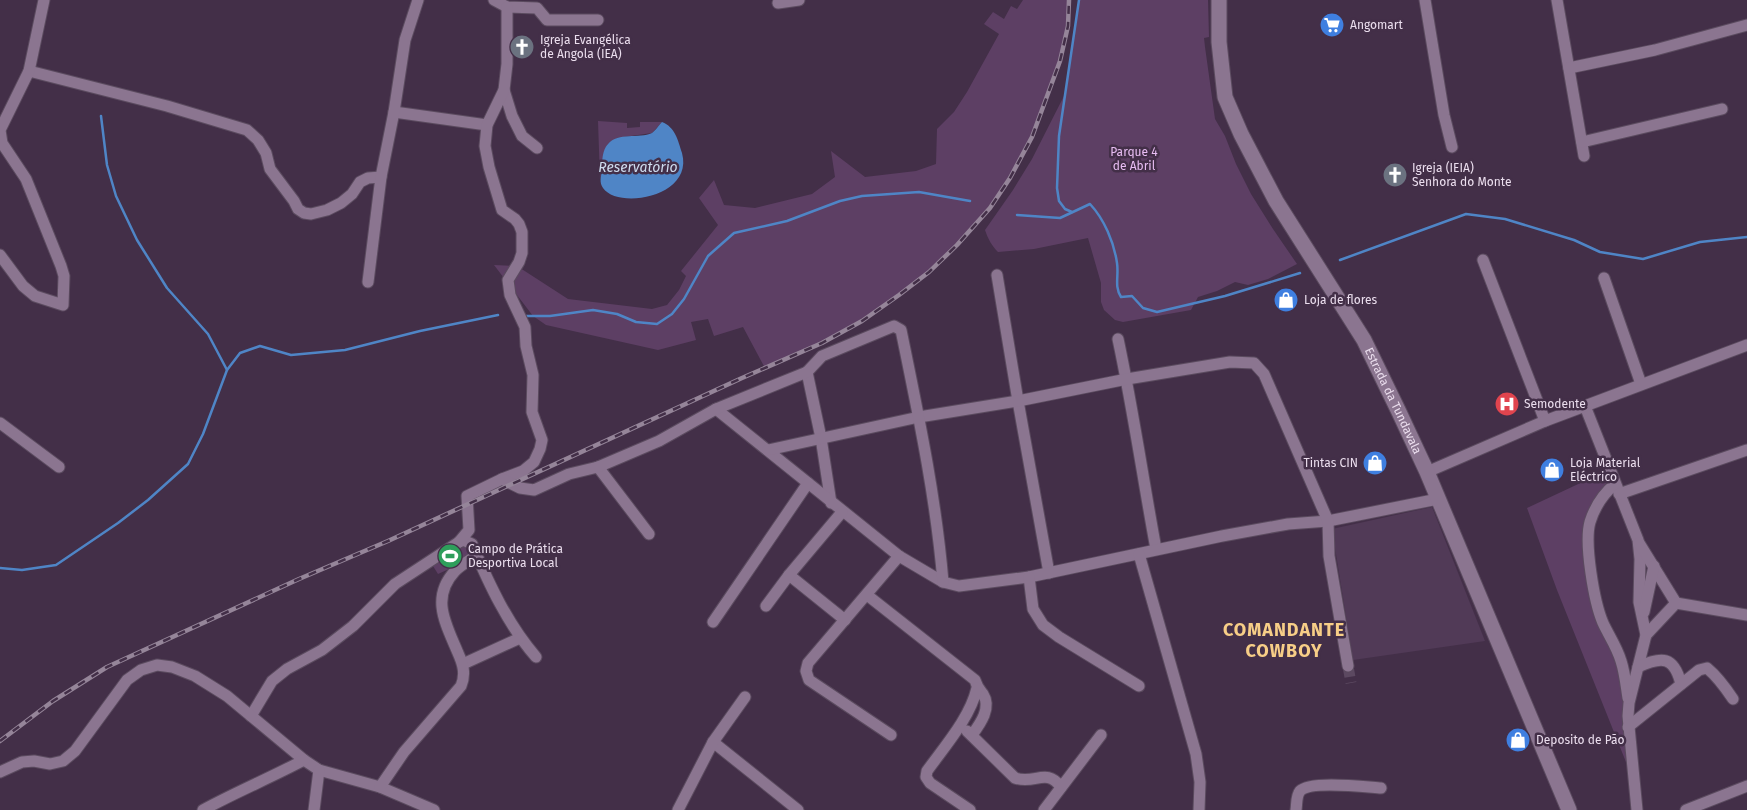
<svg xmlns="http://www.w3.org/2000/svg" width="1747" height="810" font-family="'Fira Sans',sans-serif">
	<style>
		.built { fill: #513a57 }
		.green { fill: #5d3f64 }
		.water { fill: #4f85c6 }
		.lines { fill: none; stroke-linecap: round; stroke-linejoin: round }
		.stream { stroke: #4f85c6; stroke-width: 2.5 }
		.minor-tunnel { stroke: #5c4961; stroke-width: 11; stroke-dasharray: 11 5.5; stroke-linecap: butt }
		.minor-casing { stroke: #5b4b5f; stroke-width: 13 }
		.secondary-casing { stroke: #5b4b5f; stroke-width: 17 }
		.minor { stroke: #8b7590; stroke-width: 11 }
		.secondary { stroke: #8b7590; stroke-width: 15 }
		.rail-casing { stroke: #958599; stroke-width: 4.5 }
		.rail { stroke: #432f48; stroke-width: 2.5; stroke-dasharray: 8; stroke-linecap: butt }
		.labels { text-anchor: middle; dominant-baseline: central; stroke-width: 5; stroke-linejoin: round; paint-order: stroke }
		.poi-label { font-size: 12px; fill: #ebdeee; stroke: #432f48; text-anchor: start }
		.park-label { font-size: 12px; fill: #e9bef4; stroke: #432f48 }
		.street-label { font-size: 12px; fill: #ebdeee; stroke: #432f48 }
		.water-label { font-size: 14px; font-style: italic; fill: #cedcee; stroke: #432f48 }
		.district-label { font-size: 18px; font-weight: bold; letter-spacing: 1px; fill: #f7ce87; stroke: #432f48 }
	</style>
	<rect width="100%" height="100%" fill="#432f48"/>
	<path class="built" d="M1432,507l53,134 -132,19 -21,-131z"/>
	<g class="green">
		<path d="M1023,0h46c-2,35 -11,66 -23,99 -5,13 -8,27 -14,39 -38,76 -98,141 -171,184 -31,18 -63,32 -96,46l-22,-41 -29,9 -6,-17 -17,3 5,18 -38,10 -112,-25 -13,-9 -39,-51 23,1 51,33 84,10 15,-4 12,-15 7,-14 -5,-5 37,-46 -19,-27 15,-18 10,25 31,3 57,-14 23,-17 -4,-26 34,26 51,-6 20,-7 1,-35 17,-17 13,-20 32,-58 -15,-10 9,-12 11,7 7,-13 6,3z"/>
		<path d="M1079,0h129l1,37 -5,1 1,9 10,72 10,17 11,28 15,30 22,35 24,35 -29,15 -20,6 -13,-3 -18,9 -19,6 -7,13 -68,12 -8,-2 -11,-10 -3,-8v-19l-13,-45 -54,11 -36,3c-6,-6 -10,-13 -13,-22l28,-40 19,-31 34,-67z"/>
		<path d="M598,121l29,2v5l13,-1v-5h22l-10,11 -35,5 -9,6 -4,8 -4,28z"/>
		<path d="M1606,471l6,10 -29,60 32,112 10,56 5,63 -73,-182 -30,-82z"/>
		<path d="M463,540l8,19 -33,15 -5,-8 -3,-12z"/>
	</g>
	<path class="water" d="M662,122c13,5 16,18 20,31 12,44 -64,57 -79,35 -4,-6 -2,-11 -1,-18 0,-8 0,-20 6,-26 10,-12 31,-5 44,-11 3,-2 7,-8 10,-11z"/>
	<g class="lines">
		<g class="stream">
			<path d="M101,116l6,49 9,31 21,44 30,48 41,46 19,36"/>
			<path d="M1072,212l-7,-3 -6,-8 -2,-13 2,-52 20,-136"/>
			<path d="M1017,215l43,3 30,-14c14,15 24,38 27,59 2,13 -3,23 4,34l11,-1 11,12 14,4 68,-16 75,-23"/>
			<path d="M1340,260l126,-46 39,5 69,21 26,12 43,7 57,-17 47,-5"/>
			<path d="M526,316h24l43,-6 24,4 19,8 21,2 15,-10 12,-15 24,-43 26,-23 53,-12 53,-20 22,-5 57,-4 51,9"/>
			<path d="M0,568l22,2 34,-5 62,-42 30,-23 40,-36 15,-30 24,-64 13,-17 20,-7 31,9 54,-5 75,-19 78,-16"/>
		</g>
		<path class="minor-tunnel" d="M1348,666l3,17"/>
		<defs>
			<g id="minor">
				<path d="M494,0l13,7 30,1 10,12h51"/>
				<path d="M1425,0l19,115 8,32"/>
				<path d="M1557,0l27,156"/>
				<path d="M778,3l21,-3"/>
				<path d="M1569,68l86,-18 92,-25"/>
				<path d="M29,71l138,35 80,24 11,10 8,13 4,16 24,32 4,8 6,4 7,1 16,-4 14,-7 11,-9 8,-12 8,-4 13,-1"/>
				<path d="M504,90l8,26 10,20 15,12"/>
				<path d="M394,112l93,13"/>
				<path d="M1582,142l140,-33"/>
				<path d="M0,255l23,31 12,10 28,9 1,-29 -3,-10 -35,-87 -24,-36 -2,-13 29,-59 15,-71"/>
				<path d="M1483,260l62,161"/>
				<path d="M997,275l21,126 31,172"/>
				<path d="M1604,278l37,106"/>
				<path d="M368,282l13,-105 13,-65 11,-72 13,-40"/>
				<path d="M1118,339c15,70 25,140 38,210"/>
				<path d="M807,372l14,66 10,65"/>
				<path d="M1585,406l53,134 2,19 -1,43 7,33 -17,68 -1,13 9,94"/>
				<path d="M716,409l183,147 44,26 16,4 70,-9 193,-41 66,-12 40,-3 110,-22"/>
				<path d="M0,423l59,44"/>
				<path d="M768,450l151,-33 99,-16 109,-22 103,-17 24,1 10,11 64,147 1,35 19,110"/>
				<path d="M598,467l51,67"/>
				<path d="M1427,472l118,-51 202,-76"/>
				<path d="M502,479l21,-8 11,-9 6,-13 2,-9 -10,-28 1,-37 -7,-29 -1,-19 -15,-32 -2,-15 11,-18 3,-9v-21l-3,-8 -4,-5 -13,-9 -13,-43 -4,-21 2,-21 17,-35 3,-26v-57"/>
				<path d="M1615,484c-12,10 -20,22 -25,38 -6,21 4,80 13,101 6,13 14,24 18,38 4,12 5,25 7,37"/>
				<path d="M1619,494l128,-44"/>
				<path d="M459,542l4,-2 9,4c17,40 36,81 64,113"/>
				<path d="M1639,543l37,60 71,12"/>
				<path d="M1139,554l57,200 4,28 -1,28"/>
				<path d="M789,575l56,45"/>
				<path d="M1029,577l4,32 10,16 16,12 80,49"/>
				<path d="M867,595l108,85c2,7 4,9 8,14 9,14 -3,30 -11,41"/>
				<path d="M766,606l23,-31 53,-63"/>
				<path d="M1644,612l10,-46"/>
				<path d="M713,622l95,-139"/>
				<path d="M1646,635l30,-32"/>
				<path d="M463,664l57,-26"/>
				<path d="M1638,667c24,-11 36,-11 43,17"/>
				<path d="M251,716l21,-35 15,-12 35,-19 31,-24 42,-42 64,-42 10,-12 -2,-34 35,-17 18,9 14,2 35,-16 29,-7 61,-26 57,-32 91,-37 15,-16 72,-30 7,4c17,83 35,167 42,252"/>
				<path d="M1628,727l71,-57 8,-2c11,9 18,19 26,31"/>
				<path d="M967,731l48,47c20,7 31,-11 46,9"/>
				<path d="M891,735l-82,-55 -3,-9 2,-8 91,-107"/>
				<path d="M713,742l85,68"/>
				<path d="M0,772l22,-10 12,-1 16,3 13,-3 12,-10 52,-71 14,-10 16,-5 15,2 23,9 32,20 77,64 15,10 61,17 54,23"/>
				<path d="M380,787l24,-35 57,-66c5,-12 2,-22 -3,-33 -12,-29 -28,-55 -3,-82 6,-6 15,-11 22,-16"/>
				<path d="M203,810c33,-18 67,-32 101,-50"/>
				<path d="M314,810l5,-40"/>
				<path d="M678,810l35,-68 32,-45"/>
				<path d="M970,810l-40,-27 -4,-6 1,-6c18,-25 43,-53 50,-83"/>
				<path d="M1044,810l57,-75"/>
				<path d="M1296,810c1,-6 0,-14 4,-19 10,-11 66,-4 81,-3"/>
				<path d="M1686,810l61,-24"/>
			</g>
			<g id="secondary">
				<path id="s1" d="M1219,0v42l6,55 16,37 35,67 88,139 35,72 28,60 142,338"/>
			</g>
		</defs>
		<use href="#minor" class="minor-casing"/>
		<use href="#secondary" class="secondary-casing"/>
		<use href="#minor" class="minor"/>
		<use href="#secondary" class="secondary"/>
		<defs>
			<path id="rail" d="M0,741l53,-40 54,-34 192,-88 89,-38 354,-163 80,-35 40,-22 37,-26 30,-23 28,-27 33,-37 20,-30 22,-41 28,-76 8,-35 1,-26"/>
		</defs>
		<use href="#rail" class="rail-casing"/>
		<use href="#rail" class="rail"/>
	</g>
	<defs>
		<symbol id="supermarket-disc" viewBox="-11 -11 22 22"><circle r="9.5" fill="#3f7fe0" stroke="#432f48"/><path d="M-6-5.5h2.5l.6 2H6L4.5 2H-2.5L-4.4-4H-6ZM-1.5 3.2a1.3 1.3 0 1 0 .1 0ZM3 3.2a1.3 1.3 0 1 0 .1 0Z" fill="#fff"/></symbol>
		<symbol id="church-disc" viewBox="-11 -11 22 22"><circle r="9.5" fill="#6b7280" stroke="#432f48"/><path d="M-1.2-6h2.4v3.5h3.3v2.4h-3.3V6h-2.4V-.1h-3.3v-2.4h3.3Z" fill="#fff"/></symbol>
		<symbol id="shop-disc" viewBox="-11 -11 22 22"><circle r="9.5" fill="#3f7fe0" stroke="#432f48"/><path d="M-5-2.5h2.3a2.7 3.5 0 0 1 5.4 0H5L5.5 6h-11ZM-1.5-2.5h3a1.5 2.3 0 0 0-3 0Z" fill="#fff"/></symbol>
		<symbol id="hospital-disc" viewBox="-11 -11 22 22"><circle r="9.5" fill="#e0444e" stroke="#432f48"/><path d="M-5-5h3v3.5h4V-5h3V5h-3V1.5h-4V5h-3Z" fill="#fff"/></symbol>
		<symbol id="stadium-disc" viewBox="-11 -11 22 22"><circle r="9.5" fill="#2e9e5b" stroke="#432f48"/><path d="M0-5a6.5 5 0 1 0 0 10a6.5 5 0 1 0 0-10ZM-3.5-1.8h7v3.6h-7Z" fill="#fff"/></symbol>
	</defs>
	<g fill-rule="evenodd">
		<use href="#supermarket-disc" x="1318" y="11" width="28" height="28"/>
		<use href="#church-disc" x="508" y="33" width="28" height="28"/>
		<use href="#church-disc" x="1381" y="161" width="28" height="28"/>
		<use href="#shop-disc" x="1272" y="286" width="28" height="28"/>
		<use href="#hospital-disc" x="1493" y="390" width="28" height="28"/>
		<use href="#shop-disc" x="1361" y="449" width="28" height="28"/>
		<use href="#shop-disc" x="1538" y="456" width="28" height="28"/>
		<use href="#stadium-disc" x="436" y="542" width="28" height="28"/>
		<use href="#shop-disc" x="1504" y="726" width="28" height="28"/>
	</g>
	<g class="labels">
		<g class="poi-label">
			<text x="1350" y="25">Angomart</text>
			<text x="540" y="40">Igreja Evangélica<tspan x="540" dy="14">de Angola (IEA)</tspan></text>
			<text x="1412" y="168">Igreja (IEIA)<tspan x="1412" dy="14">Senhora do Monte</tspan></text>
			<text x="1304" y="300">Loja de flores</text>
			<text x="1524" y="404">Semodente</text>
			<text x="1358" y="463" text-anchor="end">Tintas CIN</text>
			<text x="1570" y="463">Loja Material<tspan x="1570" dy="14">Eléctrico</tspan></text>
			<text x="468" y="549">Campo de Prática<tspan x="468" dy="14">Desportiva Local</tspan></text>
			<text x="1536" y="740">Deposito de Pão</text>
		</g>
		<g class="park-label">
			<text x="1134" y="152">Parque 4<tspan x="1134" dy="14">de Abril</tspan></text>
		</g>
		<g class="street-label">
			<text stroke="none"><textPath href="#s1" startOffset="445">Estrada da Tundavala</textPath></text>
		</g>
		<g class="water-label">
			<text x="638" y="167">Reservatório</text>
		</g>
		<g class="district-label">
			<text x="1284" y="630">COMANDANTE<tspan x="1284" dy="21">COWBOY</tspan></text>
		</g>
	</g>
</svg>
